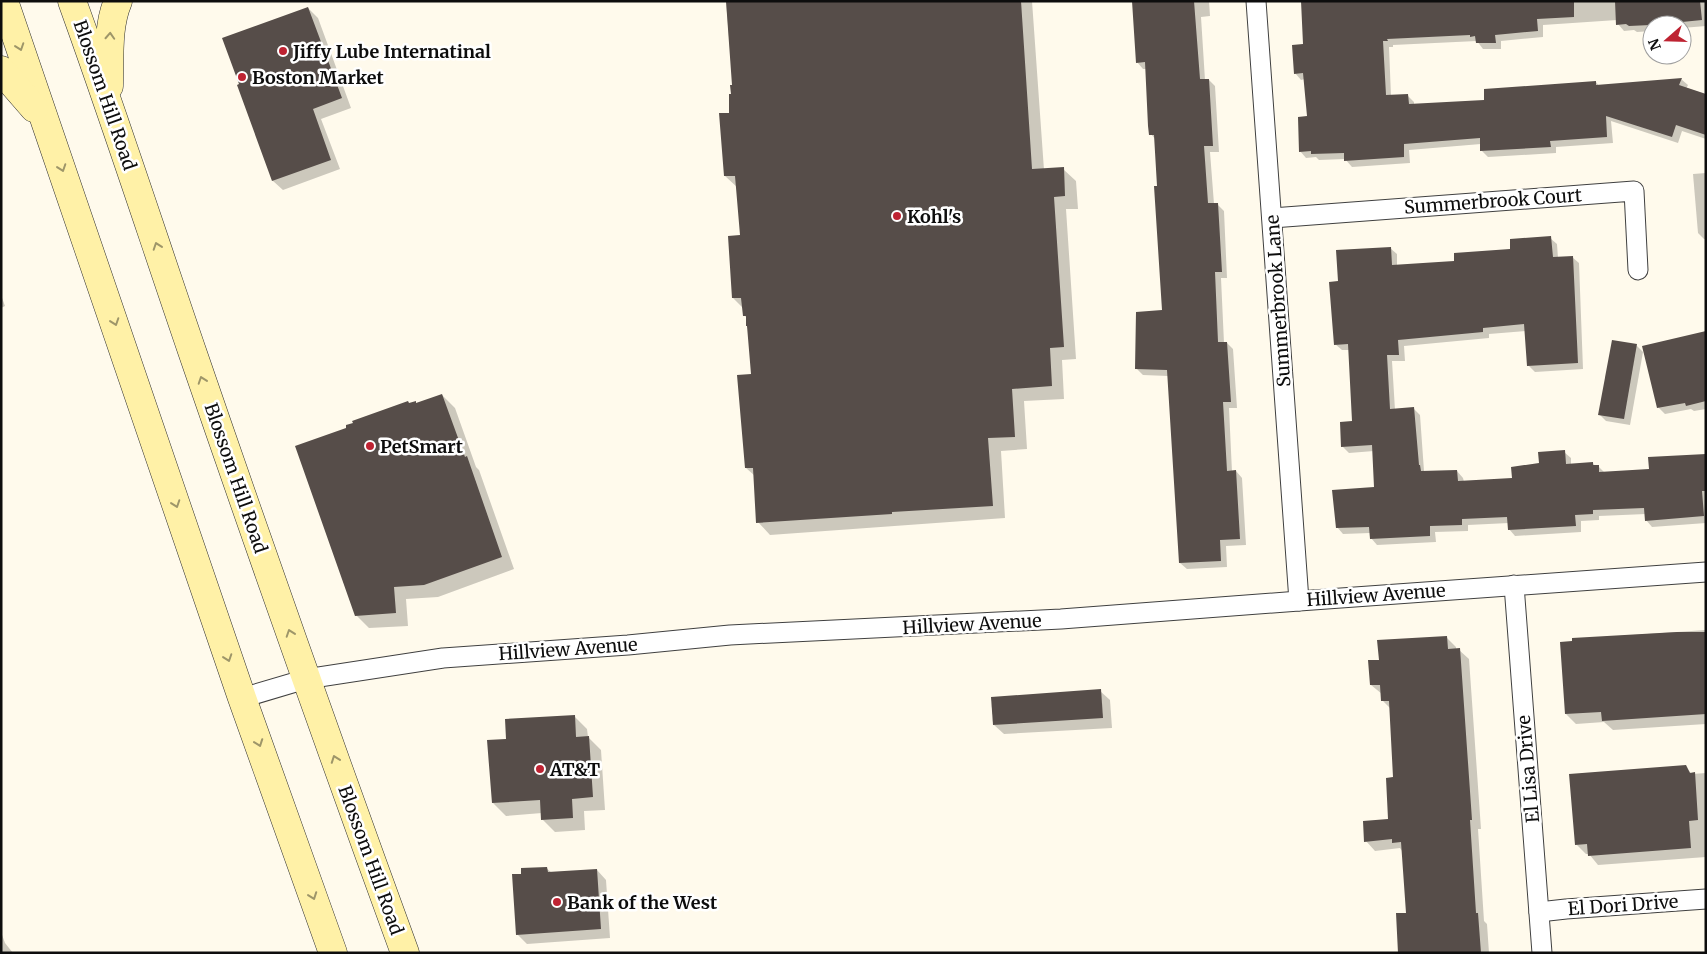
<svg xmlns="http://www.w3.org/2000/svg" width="1707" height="954" font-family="Merriweather,serif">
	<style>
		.shadow { fill: #0003 }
		.building { fill: #564d49 }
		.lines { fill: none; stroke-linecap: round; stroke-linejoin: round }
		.minor-casing { stroke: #404040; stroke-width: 21 }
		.secondary-casing { stroke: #2f2f2f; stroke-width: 29 }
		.minor { stroke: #fff; stroke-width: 19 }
		.secondary { stroke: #fff1a7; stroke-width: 28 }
		.oneway { stroke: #9e9669 }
		.poi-dot { fill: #be2332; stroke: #fff; stroke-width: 2 }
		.labels { text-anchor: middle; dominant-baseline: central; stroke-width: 5; stroke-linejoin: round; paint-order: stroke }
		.poi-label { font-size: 18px; font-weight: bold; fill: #0d0d0d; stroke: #fff; text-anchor: start }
		.street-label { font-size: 18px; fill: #0d0d0d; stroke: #fff }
	</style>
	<rect width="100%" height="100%" fill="#fffaec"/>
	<g class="shadow">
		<path d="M726,1h306l12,169 19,-1 13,12 2,28h-12l10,150 -14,1 2,39 -40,2 3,48 -26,2 4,67 -235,17 -12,-13 -3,-46 -9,-8 6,-93 -5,-57 -2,-2 -1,-7 -11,-11 8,-62 -3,-48 -13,-12 8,-90z"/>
		<path d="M1133,1h76l1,15 -9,1 4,63h4l6,6 4,66h-9l4,52h3l7,7 3,67h-6l3,65h3l6,6 4,59h-8l3,64 4,-1 6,7 4,67 -20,1 1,21 -40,2 -7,-6 -12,-187 -25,-1 -6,-6 26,-58 -7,-171 -5,-6 -4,-65h-4l-6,-7z"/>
		<path d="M1302,1h404v25l-24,2v-3h-30v6l-15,1 -3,-2 -10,1 -6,-7 -1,-4 -74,5v12l-42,4v8h-18l-6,-8 -84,4v2h-4l2,49h17l6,6v3l72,-4 110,-19 3,4 82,-7 7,6 -2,4 20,6v44l-24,-8 -4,12 -67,-22 2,22 -57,4v6l-68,4 -6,-6 -1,-7 -72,6 1,13 -58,4 -7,-8 -26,1 -3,-3 -10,1 -6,-7 8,-33 -3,-39 -4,1 -6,-7 9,-27z"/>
		<path d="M308,8l10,10 33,90 -30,11 19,50 -57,21 -10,-9z"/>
		<path d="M1706,173v66h-2l-6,-6 -5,-59z"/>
		<path d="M1550,238l7,6 1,14 14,-1 7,6 4,106 -48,3 -7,-7 -2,-34 -37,3v4l-85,8 1,15h-13l3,49 19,-1 6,6 4,56h33l6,7 1,4 49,-3 51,-27 7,6v7l22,-2 2,3h3l7,7 45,-3 56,-15v68l-54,4 -6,-7v-6l-47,2v4l-18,1v11l-66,4 -6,-7v-6l-41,2v6l-33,1 1,10 -59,3 -6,-7 -1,-5 -27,1 -6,-7 39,-39 -2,-37 -25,2 -7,-7 12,-24 -4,-72h-8l-7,-6 4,-61 51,-35 7,6v12l59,-4 56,-12z"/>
		<path d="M1,295l4,11 -4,2z"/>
		<path d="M1706,333v76l-12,2 -3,-2 -26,5 -7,-7z"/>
		<path d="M1636,345l7,7 -13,73 -24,-4 -7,-7z"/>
		<path d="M442,395l13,13 21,59 3,3 35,99 -76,28 -32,2 2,27 -39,2 -13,-13 54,-211 5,-2 2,2z"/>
		<path d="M1706,630v94l-93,6 -9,-8 -28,2 -10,-10 8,-75z"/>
		<path d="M1447,638l9,9v3h3l10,9 12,170h-3l6,92 3,3 2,29h-90l9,-39 -5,-62 -3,-4 -25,3 -9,-10 24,-21 4,-42 -4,-70 -7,-7 -1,-7 -11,-9 9,-24z"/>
		<path d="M1100,691l10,9 2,28 -108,6 -10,-9z"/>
		<path d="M574,716l13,13 1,8 13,13 4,60 -21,1 1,19 -30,2 -13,-13v-6l-36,3 -13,-13 15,-63z"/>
		<path d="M1685,767l7,7 14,-1v84l-108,8 -9,-11h-3l-10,-10z"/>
		<path d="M546,868l6,5 45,-3 9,10 4,58 -83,6 -10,-10 6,-59z"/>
		<path d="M1,932l4,11 8,10h-12z"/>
	</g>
	<g class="building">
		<path d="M726,1h295l11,168 32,-2 1,29 -11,1 10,150 -14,1 2,38 -40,3 3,48 -27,1 5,68 -101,6v2l-136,9 -3,-55h-8l-8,-93 14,-1 -4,-48h-1v-10h-3l-2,-18h-9l-4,-62 12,-1 -5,-59h-11l-5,-63h10v-19h2l-1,-9h2z"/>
		<path d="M1132,1h62l6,78h9l4,67h-9l4,57h10l4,69h-7l3,70h9l4,60h-8l4,69 9,-1 4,69 -20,1 1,21 -42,2 -12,-193 -32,-1 1,-57 26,-2 -8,-124h3l-3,-51h-5l-1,-9 -3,-64 -9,1z"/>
		<path d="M1301,1h273v16l-37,2 1,12 -43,4 1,8h-20l-1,-7 -5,1v-2l-83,4 1,2h-5l3,54 22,-1 1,10 75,-4v-11l112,-8v4l86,-7 -3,7 27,9v41l-30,-10 -4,12 -66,-21 1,21 -57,4 1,6 -71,4v-13l-76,6v13l-60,4v-8l-33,1v-3l-12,1 -1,-35 9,-1 -4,-43 -9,1 -2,-29 11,-1z"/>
		<path d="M1615,1h85l2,19 -30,3v1l-43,2 -3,-2 -10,1z"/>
		<path d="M308,7l34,91 -29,11 18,51 -59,21 -35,-96 2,-1 -17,-46z"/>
		<path d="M1551,236l2,21 20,-1 5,107 -51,3 -3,-42 -41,4v4l-85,8 1,15h-12l3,54 24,-2 5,58h1l1,6 36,-1 1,11 54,-3 -1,-11 28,-4 -1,-11 27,-2 1,14 27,-2v3h6v7l50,-3 -1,-12 58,-3v37h-4l2,25 -59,5 -1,-13 -51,2v4l-18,1 1,11 -68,4 -1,-13 -45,2v6l-32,1v10l-60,3 -1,-12 -33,1 -4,-38 42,-3 -2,-42 -31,2 -1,-25 12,-1 -4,-77 -14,1 -5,-63 9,-1 -2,-31 55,-3 1,18 62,-4v-8l56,-4v-10z"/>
		<path d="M1706,331v70l-20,5 -1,-3 -28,5 -15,-62z"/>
		<path d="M1612,340l25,4 -13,75 -26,-4z"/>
		<path d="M442,394l23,63 2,-1 35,101 -78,28 -30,2 2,26 -41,3 -60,-170 51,-18v-3l7,-2 -1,-2 56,-20 1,2 7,-2v2z"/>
		<path d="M1677,632h29v82l-104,7 -1,-9 -36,2 -5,-72 12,-1v-3z"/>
		<path d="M1447,636l1,13 12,-1 12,172h-2l6,93h2l3,40h-83l-2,-40h10l-5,-71 -9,1v-4l-28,3 -1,-21 25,-2 -2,-41 7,-1 -4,-76h-8l-1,-16h-10l-2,-25h11l-2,-20z"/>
		<path d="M1101,689l2,29 -110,7 -2,-28z"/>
		<path d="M575,715l1,22 13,-1 4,61 -21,2 1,19 -32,2 -1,-20 -48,3 -5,-63 19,-1 -1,-20z"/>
		<path d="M1686,765l4,8 5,-1 3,48 -9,1 2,27 -103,8 -1,-12 -12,1 -6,-71z"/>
		<path d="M547,867l1,5 49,-3 4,60 -85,6 -4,-61h9v-6z"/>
	</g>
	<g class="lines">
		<defs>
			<g id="minor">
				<path d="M1256,1l43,600"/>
				<path d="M1272,218l362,-27 4,79"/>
				<path d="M1514,585l28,368"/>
				<path d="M242,698l64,-19 137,-21 185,-13 102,-10 331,-16 238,-18 407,-29"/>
				<path d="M1539,912l27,-3 140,-10"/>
			</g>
			<g id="secondary">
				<path d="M4,1l238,697 91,255"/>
				<path d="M72,1c42,116 80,233 120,350 69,201 140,402 213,602"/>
				<path d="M1,70l33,38"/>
				<path d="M109,86c1,-28 -2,-59 9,-85"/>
			</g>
		</defs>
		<use href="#minor" class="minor-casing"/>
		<use href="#secondary" class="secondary-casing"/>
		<use href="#minor" class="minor"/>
		<use href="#secondary" class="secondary"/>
	</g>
	<defs><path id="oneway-chevron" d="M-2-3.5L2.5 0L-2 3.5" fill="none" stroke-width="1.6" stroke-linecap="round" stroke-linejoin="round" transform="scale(1.25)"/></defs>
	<g class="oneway">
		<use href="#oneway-chevron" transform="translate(110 36) rotate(-87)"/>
		<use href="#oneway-chevron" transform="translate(20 47) rotate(71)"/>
		<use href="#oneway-chevron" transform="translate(62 168) rotate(71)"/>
		<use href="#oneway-chevron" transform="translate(157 246) rotate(-109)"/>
		<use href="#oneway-chevron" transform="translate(115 322) rotate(71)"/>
		<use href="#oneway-chevron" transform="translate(202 380) rotate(-109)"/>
		<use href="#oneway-chevron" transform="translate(176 504) rotate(71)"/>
		<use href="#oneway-chevron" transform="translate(290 633) rotate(-109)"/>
		<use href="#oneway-chevron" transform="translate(228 658) rotate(71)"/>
		<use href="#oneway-chevron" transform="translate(259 743) rotate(70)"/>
		<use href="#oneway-chevron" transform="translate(335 759) rotate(-110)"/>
		<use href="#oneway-chevron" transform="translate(313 896) rotate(70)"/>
	</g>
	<g class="poi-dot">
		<circle cx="283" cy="51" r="5"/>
		<circle cx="242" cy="77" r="5"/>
		<circle cx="897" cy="216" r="5"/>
		<circle cx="370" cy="446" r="5"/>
		<circle cx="540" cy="769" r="5"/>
		<circle cx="557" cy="902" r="5"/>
	</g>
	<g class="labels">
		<g class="poi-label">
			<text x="293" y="51">Jiffy Lube Internatinal</text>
			<text x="252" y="77">Boston Market</text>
			<text x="907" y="216">Kohl's</text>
			<text x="380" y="446">PetSmart</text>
			<text x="550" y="769">AT&amp;T</text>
			<text x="567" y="902">Bank of the West</text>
		</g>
		<g class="street-label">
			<text transform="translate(105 95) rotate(71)">Blossom Hill Road</text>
			<text transform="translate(1493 201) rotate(-4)">Summerbrook Court</text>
			<text transform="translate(1278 301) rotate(-94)">Summerbrook Lane</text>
			<text transform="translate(236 478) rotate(71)">Blossom Hill Road</text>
			<text transform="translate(1376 595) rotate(-4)">Hillview Avenue</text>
			<text transform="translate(972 624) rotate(-3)">Hillview Avenue</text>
			<text transform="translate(568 649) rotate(-4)">Hillview Avenue</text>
			<text transform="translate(1528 769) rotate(-95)">El Lisa Drive</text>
			<text transform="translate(371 860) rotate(70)">Blossom Hill Road</text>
			<text transform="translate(1623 905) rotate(-4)">El Dori Drive</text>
		</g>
	</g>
	<rect width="1707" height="954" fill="none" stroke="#0d0d0d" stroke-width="5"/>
	<g transform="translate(1667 40) rotate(250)"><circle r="24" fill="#ffffff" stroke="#9e9e9e"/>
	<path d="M0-4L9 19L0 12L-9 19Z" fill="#be2332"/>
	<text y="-8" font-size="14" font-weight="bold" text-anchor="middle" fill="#0d0d0d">N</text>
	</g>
</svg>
